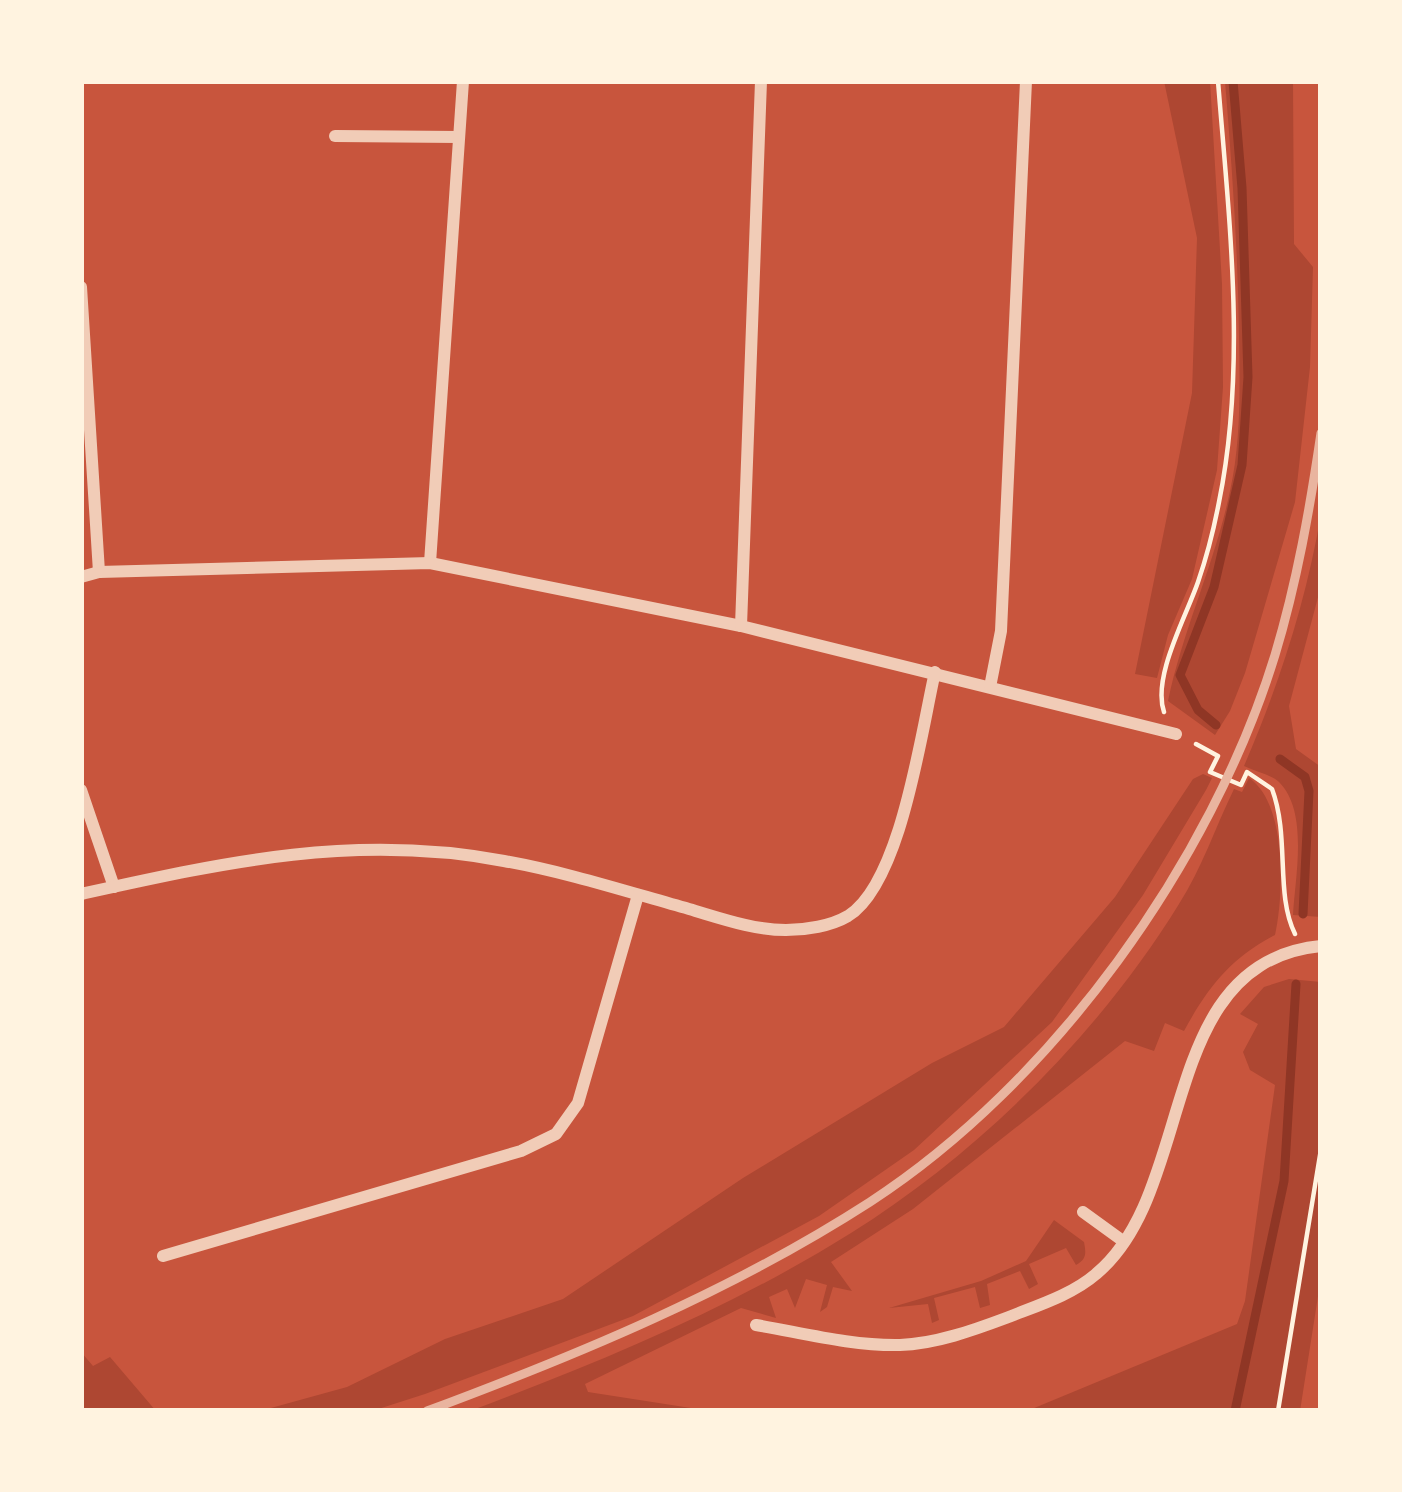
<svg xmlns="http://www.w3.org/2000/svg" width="1402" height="1492" font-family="'Varela Round',sans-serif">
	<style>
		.green { fill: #ae4732 }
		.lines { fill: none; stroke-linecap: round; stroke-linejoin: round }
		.stream { stroke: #8f3625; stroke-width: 9 }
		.path { stroke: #fff3e0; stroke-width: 4.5 }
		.minor { stroke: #f1ccb7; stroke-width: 12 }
		.rail { stroke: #e9b49f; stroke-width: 9 }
	</style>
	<rect width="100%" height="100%" fill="#c8553d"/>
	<g class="green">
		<path d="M1164,81h46l12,203 1,103 -6,83 -25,109 -24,56 -11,43 -22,-4 57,-281 5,-155z"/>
		<path d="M1225,81h68l1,163 19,23 -3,100 -15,135 -50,171 -15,38 -15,24 -47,-34c15,-72 47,-138 62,-210 11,-49 10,-104 9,-155 -1,-85 -7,-170 -14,-255z"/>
		<path d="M1321,514v72l-32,120 7,43 25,18v150l-28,-2c2,-38 16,-103 -14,-133 -9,-8 -23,-10 -35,-16 35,-81 62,-164 77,-252z"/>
		<path d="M1203,774l9,4 -6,12 -63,105 -91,127 -138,128 -95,66 -186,100 -208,78 -53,17h-112l87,-24 98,-48 118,-40 180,-121 189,-115 72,-36 111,-130 78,-118z"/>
		<path d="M1249,778c38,25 35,117 26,157 -45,24 -67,52 -91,96l-19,-8 -11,28 -29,-10 -212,168 -82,53 21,29 -19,-4 -6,20 -7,5 7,-27 -21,-6 -11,29 -8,-19 -18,8 7,21 -35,-10 -156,76 3,8 122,19h-240c131,-49 263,-104 381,-178 129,-81 248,-199 328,-329 23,-36 36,-76 55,-115l8,3z"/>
		<path d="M1289,979l32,3v295l-21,134h-273l210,-87 8,-23 30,-216 -25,-15 -7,-18 15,-28 -18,-10 24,-27z"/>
		<path d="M1054,1220l30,22c2,11 3,17 -8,23l-10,-17 -37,16 9,20 -9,5 -9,-18 -33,13 3,21 -10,3 -5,-21 -41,11 5,22 -7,3 -4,-19 -39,4 92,-27 45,-20z"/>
		<path d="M81,1352l12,14 17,-9 46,54h-75z"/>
	</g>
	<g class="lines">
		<g class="stream">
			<path d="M1216,725l-18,-15 -18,-35 34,-88 28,-122 6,-88 -6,-189 -9,-107"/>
			<path d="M1280,759l25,18 4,14 -6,123"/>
			<path d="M1235,1411l49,-230 12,-197"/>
		</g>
		<g class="path">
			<path d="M1164,712c-12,-35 22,-95 34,-130 9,-26 16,-54 21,-80 28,-137 10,-283 -1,-421"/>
			<path d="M1196,744l22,12 -8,16 31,13 6,-13 25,17c18,48 3,105 23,145"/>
			<path d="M1278,1411l43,-262"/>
		</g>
		<g class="minor">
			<path d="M335,136l124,1"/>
			<path d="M81,287l18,285"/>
			<path d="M430,563l33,-482"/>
			<path d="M81,577l18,-5 331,-9 311,63 435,108"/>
			<path d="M741,626l20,-545"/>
			<path d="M990,687l11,-56 25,-550"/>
			<path d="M81,790l33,97"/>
			<path d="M81,894c145,-32 274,-61 423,-33 62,11 124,31 185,48 31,9 64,21 97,21 20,0 45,-4 62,-14 53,-33 73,-183 87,-244"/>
			<path d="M1083,1212l40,29"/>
			<path d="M163,1256l358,-105 35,-17 22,-31 60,-208"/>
			<path d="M756,1325c47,8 96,21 144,20 35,-1 74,-15 106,-27 30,-12 66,-23 90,-44 102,-84 59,-312 225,-328"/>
		</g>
		<path class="rail" d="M427,1411c153,-57 305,-120 443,-209 183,-119 341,-339 405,-547 22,-73 35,-147 46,-222"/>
	</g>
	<rect width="1402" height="1492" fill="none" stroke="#fff3e0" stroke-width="168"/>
</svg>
